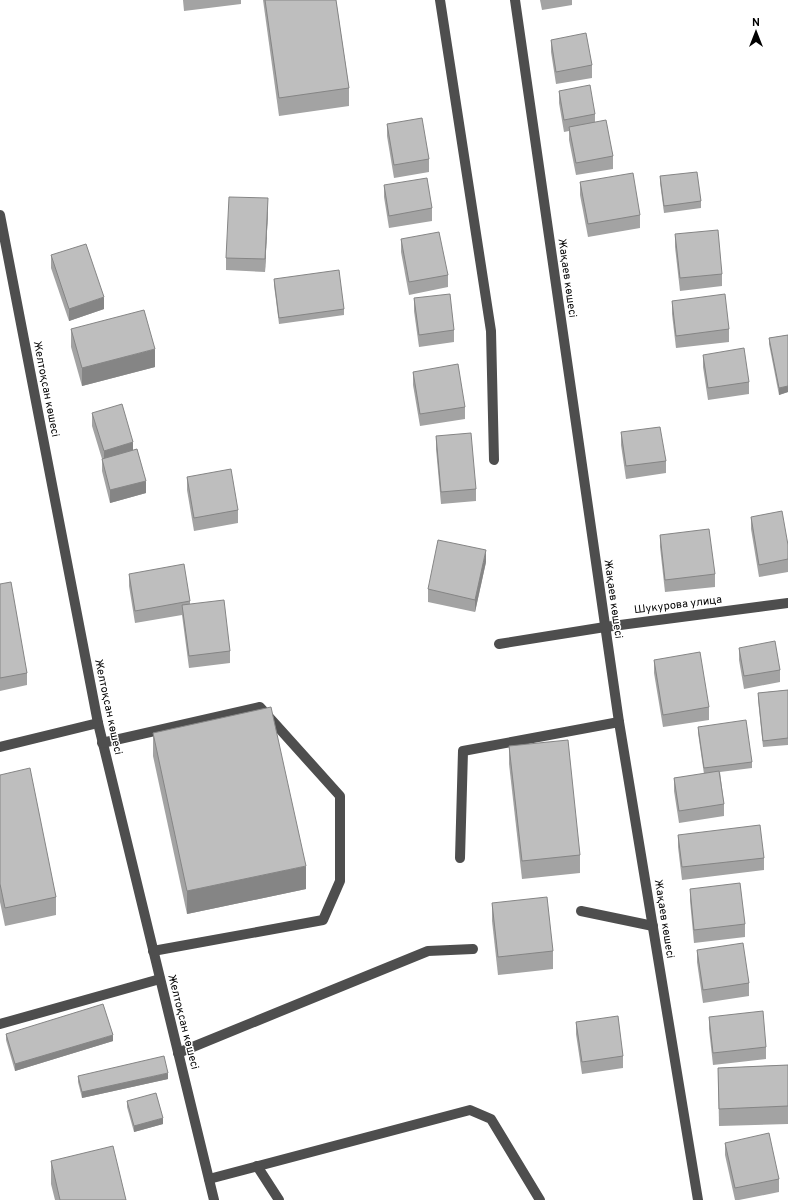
<svg xmlns="http://www.w3.org/2000/svg" width="788" height="1200" font-family="Overpass,sans-serif">
	<style>
		.lines { fill: none; stroke-linecap: round; stroke-linejoin: round }
		.minor { stroke: #4e4e4e; stroke-width: 10 }
		.wall { fill: #a3a3a3 }
		.shaded-wall { fill: #858585 }
		.building { fill: #bebebe; stroke: #858585 }
		.labels { text-anchor: middle; dominant-baseline: central; stroke-width: 3; stroke-linejoin: round; paint-order: stroke }
		.street-label { font-size: 11px; fill: #000; stroke: #fff }
	</style>
	<rect width="100%" height="100%" fill="#fff"/>
	<g class="lines">
		<g class="minor">
			<path d="M440,0l51,331 3,129"/>
			<path d="M515,0l104,722 79,478"/>
			<path d="M0,215l98,508 116,477"/>
			<path d="M499,644l106,-17 183,-24"/>
			<path d="M102,743l158,-36 80,89v85l-17,39 -170,31"/>
			<path d="M0,747l98,-24"/>
			<path d="M460,858l3,-107 156,-29"/>
			<path d="M581,911l72,15"/>
			<path d="M0,1024l160,-45"/>
			<path d="M178,1053l250,-102 45,-2"/>
			<path d="M257,1166l22,34"/>
			<path d="M209,1179l261,-69 21,9 49,81"/>
		</g>
	</g>
	<g class="wall">
		<path d="M183,0h58v4l-57,7z"/>
		<path d="M263,0h73l13,88v18l-70,10z"/>
		<path d="M540,0h32v5l-30,5z"/>
		<path d="M551,40l41,25v13l-36,6 -5,-32z"/>
		<path d="M559,91l36,23v8l18,34v13l-37,6 -7,-35v-9l-5,1 -5,-29z"/>
		<path d="M387,124l42,35v13l-35,6 -7,-42z"/>
		<path d="M660,176l41,25v7l-37,5 -4,-30z"/>
		<path d="M580,182l60,33v13l-52,9 -8,-42z"/>
		<path d="M384,185l48,23v13l-43,7 -5,-31z"/>
		<path d="M268,211l-3,61 -39,-2v-12z"/>
		<path d="M675,234l47,40v12l-42,5 -5,-44z"/>
		<path d="M401,239l47,36v12l-39,8 -8,-43z"/>
		<path d="M51,255l53,54 -35,12 -18,-53z"/>
		<path d="M274,279l70,30v6l-65,9 -5,-39z"/>
		<path d="M414,298l40,32v12l-35,5 -5,-36z"/>
		<path d="M672,301l57,28v13l-53,6 -4,-34z"/>
		<path d="M71,329l84,38 -73,19 -11,-39z"/>
		<path d="M788,335v57l-9,3 -10,-51v-6z"/>
		<path d="M703,355l46,27v12l-41,6 -5,-33z"/>
		<path d="M413,372l52,35v12l-45,7 -7,-41z"/>
		<path d="M92,413l41,37 13,43 -36,10 -8,-32v-12l-10,-33z"/>
		<path d="M621,432l45,29v12l-40,6 -5,-34z"/>
		<path d="M436,436l40,53v12l-35,3 -5,-55z"/>
		<path d="M187,477l51,33v13l-44,8 -7,-41z"/>
		<path d="M751,517l37,28v27l-29,5 -8,-48z"/>
		<path d="M660,535l55,39v13l-50,5 -5,-45z"/>
		<path d="M486,562l-11,50 -47,-10v-13z"/>
		<path d="M129,574l61,27v3l40,47v12l-41,5 -7,-53 -47,8 -6,-37z"/>
		<path d="M0,584l27,89v12l-27,6z"/>
		<path d="M739,648l41,22v12l-36,7 -5,-29z"/>
		<path d="M654,660l55,47v13l-46,7 -9,-54z"/>
		<path d="M788,690v55l-25,2 -5,-47v-7z"/>
		<path d="M698,727l54,35v6l-32,4 4,32v12l-45,7 -5,-32v-13l30,-4 -6,-41z"/>
		<path d="M153,733l153,156 -119,25 -34,-158z"/>
		<path d="M509,746l71,109v18l-58,6 -13,-115z"/>
		<path d="M0,775l56,122v18l-51,11 -5,-24z"/>
		<path d="M678,835l86,23v12l-82,10 -4,-33z"/>
		<path d="M690,889l55,35v13l-51,6 -4,-42z"/>
		<path d="M492,903l61,48v18l-55,6 -6,-54z"/>
		<path d="M697,950l52,33v13l-46,7 -6,-41z"/>
		<path d="M709,1017l57,30v12l-53,6 -4,-36z"/>
		<path d="M576,1022l47,34v12l-41,6 -6,-40z"/>
		<path d="M6,1034l107,7 -98,30 -9,-31z"/>
		<path d="M788,1065v59l-69,2 -1,-58z"/>
		<path d="M78,1076l90,3 -86,19 -4,-16z"/>
		<path d="M127,1101l36,23 -29,8 -7,-25z"/>
		<path d="M725,1143l54,36v13l-40,8h-4l-10,-45z"/>
		<path d="M51,1161l75,39h-71l-4,-16z"/>
	</g>
	<g class="shaded-wall">
		<path d="M268,198v13l-3,61v-13z"/>
		<path d="M104,297v12l-35,12v-12z"/>
		<path d="M155,349v18l-73,19v-18z"/>
		<path d="M788,386v6l-9,3v-7z"/>
		<path d="M133,442v13l-29,8v-12z"/>
		<path d="M146,481v12l-36,10v-13z"/>
		<path d="M486,550v12l-11,50v-12z"/>
		<path d="M306,866v23l-119,25v-23z"/>
		<path d="M113,1035v6l-98,30v-7z"/>
		<path d="M168,1073v6l-86,19v-6z"/>
		<path d="M163,1118v6l-29,8v-6z"/>
	</g>
	<g class="building">
		<path d="M265,0h71l13,88 -70,10z"/>
		<path d="M586,33l6,32 -36,7 -5,-32z"/>
		<path d="M590,85l5,29 -31,6 -5,-29z"/>
		<path d="M422,118l7,41 -35,6 -7,-41z"/>
		<path d="M606,120l7,36 -37,7 -7,-36z"/>
		<path d="M697,172l4,29 -37,5 -4,-30z"/>
		<path d="M633,173l7,42 -52,9 -8,-42z"/>
		<path d="M427,178l5,30 -43,8 -5,-31z"/>
		<path d="M229,197l39,1 -3,61 -39,-1z"/>
		<path d="M718,230l4,44 -42,4 -5,-44z"/>
		<path d="M439,232l9,43 -39,7 -8,-43z"/>
		<path d="M86,244l18,53 -35,12 -18,-54z"/>
		<path d="M339,270l5,39 -65,9 -5,-39z"/>
		<path d="M450,294l4,36 -35,5 -5,-37z"/>
		<path d="M725,294l4,35 -53,7 -4,-35z"/>
		<path d="M144,310l11,39 -73,19 -11,-39z"/>
		<path d="M788,335v51l-9,2 -10,-50z"/>
		<path d="M744,348l5,34 -41,6 -5,-33z"/>
		<path d="M458,364l7,43 -45,7 -7,-42z"/>
		<path d="M122,404l11,38 -29,9 -12,-38z"/>
		<path d="M660,427l6,34 -40,5 -5,-34z"/>
		<path d="M471,433l5,56 -35,3 -5,-56z"/>
		<path d="M137,449l9,32 -36,9 -8,-31z"/>
		<path d="M231,469l7,41 -44,8 -7,-41z"/>
		<path d="M782,511l6,34v14l-29,6 -8,-48z"/>
		<path d="M709,529l6,45 -50,6 -5,-45z"/>
		<path d="M438,540l48,10 -11,50 -47,-11z"/>
		<path d="M184,564l6,37 -55,10 -6,-37z"/>
		<path d="M11,582l16,91 -27,5v-94z"/>
		<path d="M224,600l6,51 -41,5 -7,-51z"/>
		<path d="M775,641l5,29 -36,6 -5,-28z"/>
		<path d="M700,652l9,55 -46,8 -9,-55z"/>
		<path d="M788,690v48l-25,3 -5,-48z"/>
		<path d="M271,707l35,159 -119,25 -34,-158z"/>
		<path d="M746,720l6,42 -48,6 -6,-41z"/>
		<path d="M568,740l12,115 -58,6 -13,-115z"/>
		<path d="M30,768l26,129 -51,11 -5,-24v-109z"/>
		<path d="M719,771l5,33 -45,7 -5,-33z"/>
		<path d="M760,825l4,33 -82,9 -4,-32z"/>
		<path d="M740,883l5,41 -51,6 -4,-41z"/>
		<path d="M547,897l6,54 -55,6 -6,-54z"/>
		<path d="M743,943l6,40 -46,7 -6,-40z"/>
		<path d="M103,1004l10,31 -98,29 -9,-30z"/>
		<path d="M763,1011l3,36 -53,6 -4,-36z"/>
		<path d="M618,1016l5,40 -41,6 -6,-40z"/>
		<path d="M164,1056l4,17 -86,19 -4,-16z"/>
		<path d="M788,1065v41l-69,3 -1,-41z"/>
		<path d="M156,1093l7,25 -29,8 -7,-25z"/>
		<path d="M769,1133l10,46 -44,9 -10,-45z"/>
		<path d="M113,1146l13,54h-66l-9,-39z"/>
	</g>
	<g class="labels">
		<g class="street-label">
			<text transform="translate(567 278) rotate(82)">Жақаев көшесі</text>
			<text transform="translate(46 389) rotate(79)">Желтоқсан көшесі</text>
			<text transform="translate(613 599) rotate(82)">Жақаев көшесі</text>
			<text transform="translate(678 605) rotate(-7)">Шукурова улица</text>
			<text transform="translate(108 707) rotate(78)">Желтоқсан көшесі</text>
			<text transform="translate(664 919) rotate(81)">Жақаев көшесі</text>
			<text transform="translate(183 1022) rotate(76)">Желтоқсан көшесі</text>
		</g>
	</g>
	<g transform="translate(756 32)" stroke="#ffffff" stroke-width="3" paint-order="stroke">
	<path d="M0-3L7 15L0 10L-7 15Z" fill="#000000"/>
	<text y="-6" font-size="11" font-weight="bold" text-anchor="middle" fill="#000000">N</text>
	</g>
</svg>
